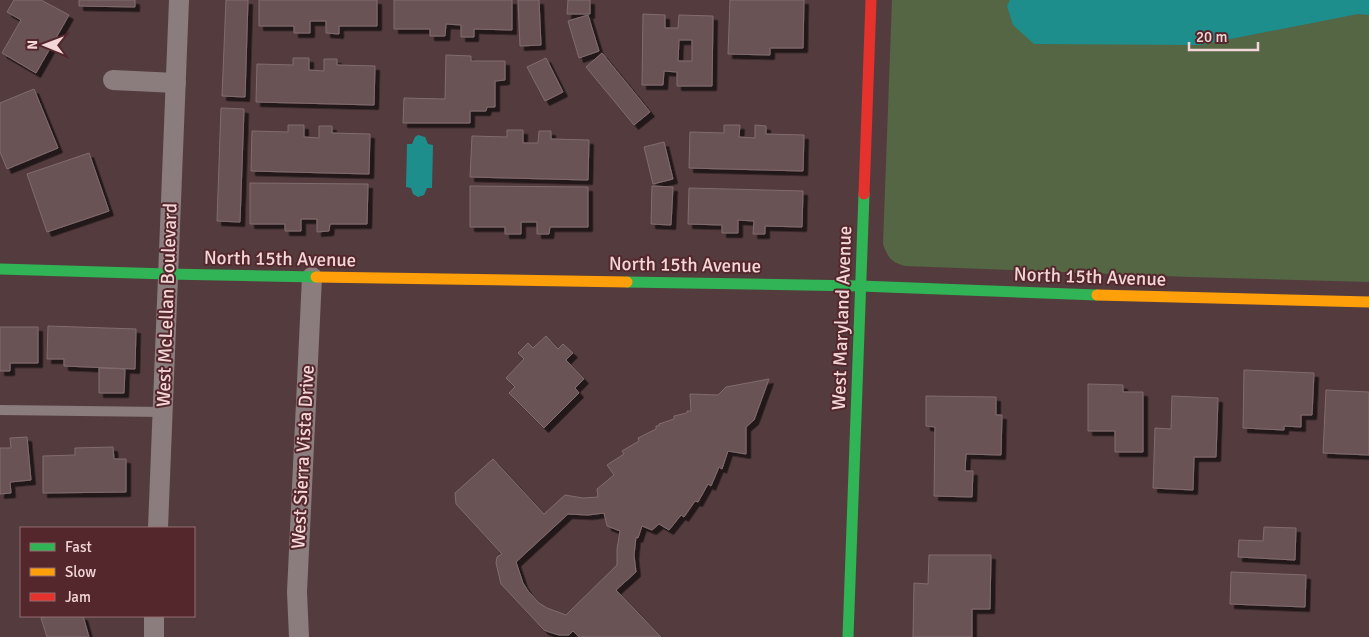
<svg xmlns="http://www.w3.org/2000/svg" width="1369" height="637" font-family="Signika,sans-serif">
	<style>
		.green { fill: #546644 }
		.water { fill: #1e8e8d }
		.building { fill: #6b5255; stroke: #816c6e; fill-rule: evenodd; filter: url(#shadow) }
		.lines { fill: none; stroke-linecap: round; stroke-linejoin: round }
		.lane { stroke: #8b7d7d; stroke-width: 10 }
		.street { stroke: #8b7d7d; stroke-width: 20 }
		.fast { stroke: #30b455; stroke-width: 11 }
		.slow { stroke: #ff9f0a; stroke-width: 11 }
		.jam { stroke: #e5322d; stroke-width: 11 }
		.labels { text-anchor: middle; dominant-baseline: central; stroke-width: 4; stroke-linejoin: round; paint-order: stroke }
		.street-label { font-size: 19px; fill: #f3d6d7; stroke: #53272c }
	</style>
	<defs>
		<filter id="shadow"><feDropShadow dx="4.5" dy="4.5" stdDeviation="0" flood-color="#0009"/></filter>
	</defs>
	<rect width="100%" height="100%" fill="#543c3e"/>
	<path class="green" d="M892,0h477v282l-178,-5 -286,-11c-14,-4 -17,-8 -22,-22z"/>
	<g class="water">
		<path d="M1010,0h359v15l-11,-1 -158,31 -166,-1 -21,-19 -6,-19z"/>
		<path d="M418,135l7,2 3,7 5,1 -1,43h-5l-3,7 -6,2 -5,-3 -2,-6 -5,-1 1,-43h5l3,-7z"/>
	</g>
	<g class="building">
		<path d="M14,0h27l28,15 -33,58 -34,-20 19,-33 -14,-8z"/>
		<path d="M79,0h56v7l-56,-1z"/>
		<path d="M226,0h22l-3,97 -23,-1z"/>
		<path d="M259,0h118v26h-38v8l-13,-1v-12h-16v12h-16v-7h-35z"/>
		<path d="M394,0h118v30l-38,-1v8h-13v-12l-15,-1 -1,12h-15v-7h-36z"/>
		<path d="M518,0h21l2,45 -21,1z"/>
		<path d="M568,0h22v14h-23z"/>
		<path d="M730,0h74l-1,48h-33v7l-42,-1z"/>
		<path d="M643,14l22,1v13h13l1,-13 34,1 -1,70h-35v-14l-13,-1 -1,14h-21zM679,40h13v21h-14z"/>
		<path d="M588,15l11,36 -20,7 -11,-37z"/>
		<path d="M602,53l48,59 -16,13 -48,-58z"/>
		<path d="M446,55l25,1v5h34v19l-10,1v26h-8l-1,4h-16v12h-67l1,-25 41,1z"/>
		<path d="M293,58h16v12l15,1v-12h13v6l38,1 -1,39 -118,-3 1,-38 36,1z"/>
		<path d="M546,58l17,34 -18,9 -18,-34z"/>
		<path d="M34,89l24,59 -51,21 -7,-17v-49z"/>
		<path d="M221,108l23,1 -4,113 -23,-1z"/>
		<path d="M288,125h16v12l15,1v-12h13v7l38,1 -1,40 -118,-3 1,-40 36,1z"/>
		<path d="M724,125h16l-1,12 16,1v-13l11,1v8l38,1 -1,36 -114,-3 1,-36 34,1z"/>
		<path d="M507,130h16v13h15l1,-12h12v8l38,1 -1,40 -118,-3 2,-41 35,1z"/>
		<path d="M664,142l9,37 -20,5 -9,-37z"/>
		<path d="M89,153l20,58 -62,21 -20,-58z"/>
		<path d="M250,183l118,1 -1,40h-37l-1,7 -12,1v-13h-16v12h-16v-7h-35z"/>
		<path d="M470,186l118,1v40h-38l-1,7h-12v-12h-16v12h-16v-7h-35z"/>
		<path d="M652,186l21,1 -2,38 -20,-1z"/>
		<path d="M689,188l114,3 -1,36 -37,-1v8h-12l1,-13 -16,-1v13h-16v-8l-34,-1z"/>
		<path d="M48,326l88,3 -1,40 -71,-3v-7h-17z"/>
		<path d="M0,327h38v36h-28v8h-10z"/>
		<path d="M546,336l12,13 5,-5 10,9 -7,7 18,19 -9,9 4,5 -35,35 -35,-35 6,-6 -9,-9 18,-19 -6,-6 10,-10 5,5z"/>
		<path d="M99,368l26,1 -1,24h-25z"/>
		<path d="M1244,370l70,3 -2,42h-11v12l-17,-1v4l-41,-2z"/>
		<path d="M769,379l-15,41 -8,7v27l-18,-3 -6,18 -3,-2 -8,19 -3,-2 -10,18 -3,-1 -11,16 -3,-2 -12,15 -10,-6 -7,6 -10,-4 -4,12 -2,-1 -2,18 2,17 -20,18 45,47h-82l-6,-6 -4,4h-10l-10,-3 -5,-2 -43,-46 -5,-21 1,-6 5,-3 -46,-50 -1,-11 38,-34 51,55 21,-19 18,3 15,-1 -1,-8 17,-14 -7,-10 17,-11 -2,-3 17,-10 -1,-3 18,-9v-3h3v-2l15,-5v-3l13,-3v-2h4l-1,-17 28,1 8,-8zM604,513l3,13 13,5 -3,18v16l-51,50 -19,-7 -8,-5 -11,-12 -5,-8 -7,-21 52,-48 20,1z"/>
		<path d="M1088,384l35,1v7h20v60h-28v-21h-27z"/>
		<path d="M1326,390l43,2v63l-46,-2z"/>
		<path d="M926,396l70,1v18h6l-1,40 -35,-1 -1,17h8l-1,26 -38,-1 1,-69 -9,-1z"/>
		<path d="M1172,396l46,2 -2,59h-22l-1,33 -40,-2 2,-60 16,1z"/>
		<path d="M27,437l4,43 -21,2 1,11 -11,1v-46h11l-1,-10z"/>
		<path d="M113,447l1,12h12v33l-83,1v-37l32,-1v-7z"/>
		<path d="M1264,527l32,1 -1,32 -57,-3 1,-17 24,1z"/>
		<path d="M929,555h62l-1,54h-18v28h-59l1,-54 14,1z"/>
		<path d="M1231,572l75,3 -1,32 -75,-3z"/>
		<path d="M48,616h35l6,21h-42l-6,-19z"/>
	</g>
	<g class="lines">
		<path class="lane" d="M0,410l163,2"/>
		<g class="street">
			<path d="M113,80l63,3"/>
			<path d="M158,528l21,-528"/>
			<path d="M154,637v-21"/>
			<path d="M299,637l-2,-45 15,-315"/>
		</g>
		<g class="fast">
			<path d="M0,269l168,5 148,3"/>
			<path d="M627,282l233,4 237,9"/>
			<path d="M848,637l16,-443"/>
		</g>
		<g class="slow">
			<path d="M316,277l311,5"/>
			<path d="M1097,295l272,7"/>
		</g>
		<path class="jam" d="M864,194l7,-194"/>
	</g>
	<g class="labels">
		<g class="street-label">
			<text transform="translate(280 259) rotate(1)">North 15th Avenue</text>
			<text transform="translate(685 265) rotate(1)">North 15th Avenue</text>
			<text transform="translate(1090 277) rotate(2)">North 15th Avenue</text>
			<text transform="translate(167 305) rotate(-88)">West McLellan Boulevard</text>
			<text transform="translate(842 318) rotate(-88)">West Maryland Avenue</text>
			<text transform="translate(303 457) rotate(-87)">West Sierra Vista Drive</text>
		</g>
	</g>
	<rect x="20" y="527" width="175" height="90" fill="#53272c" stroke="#936d70"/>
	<rect x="30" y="543" width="25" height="8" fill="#30b455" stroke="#936d70"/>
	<text x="65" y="552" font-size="15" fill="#f3d6d7">Fast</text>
	<rect x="30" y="568" width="25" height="8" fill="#ff9f0a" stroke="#936d70"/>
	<text x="65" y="577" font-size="15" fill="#f3d6d7">Slow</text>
	<rect x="30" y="593" width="25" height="8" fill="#e5322d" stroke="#936d70"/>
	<text x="65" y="602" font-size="15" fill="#f3d6d7">Jam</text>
	<g transform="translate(45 45) rotate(271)" stroke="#53272c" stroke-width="4" paint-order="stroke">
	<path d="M0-4L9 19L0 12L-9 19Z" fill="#f3d6d7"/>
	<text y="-8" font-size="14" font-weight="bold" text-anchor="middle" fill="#f3d6d7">N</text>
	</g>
	<path d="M1189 42v8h69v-8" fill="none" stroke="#f3d6d7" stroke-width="2.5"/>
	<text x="1196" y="42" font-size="15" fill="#f3d6d7" stroke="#53272c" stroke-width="4" paint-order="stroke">20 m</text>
</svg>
